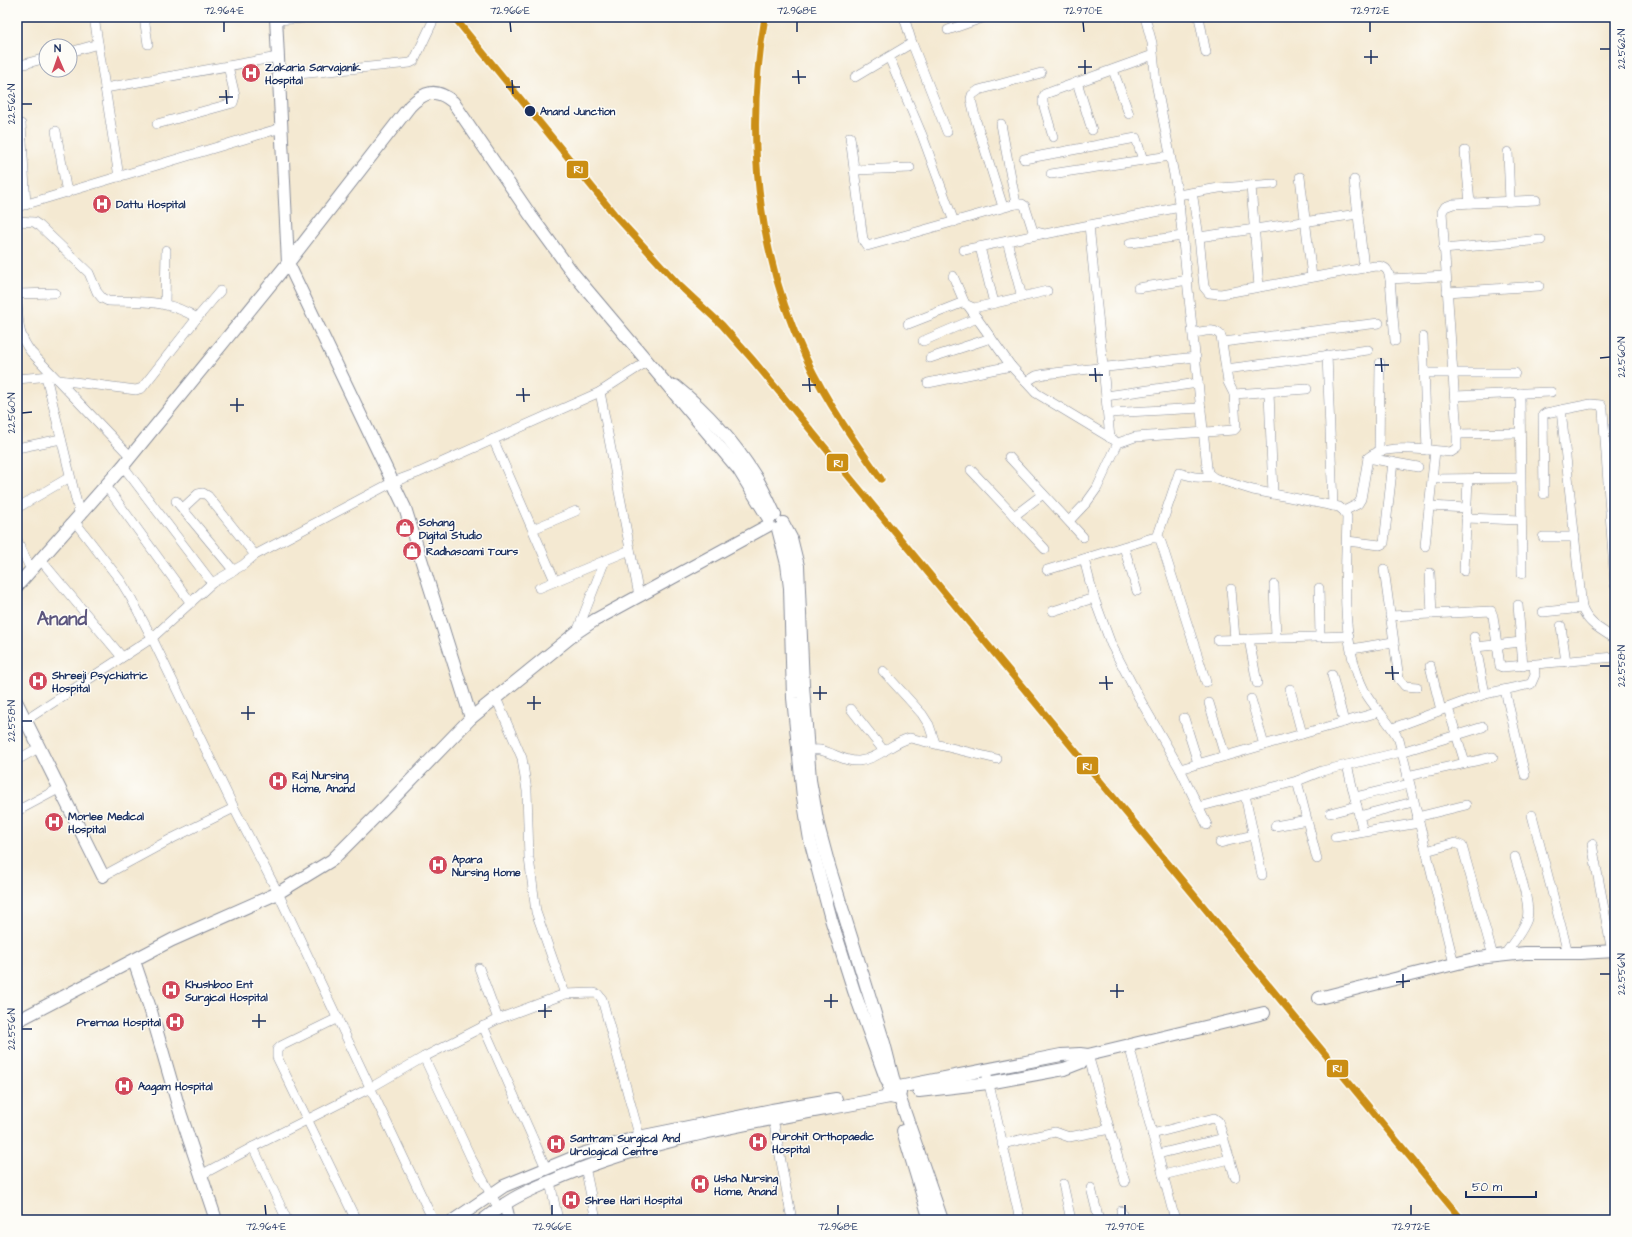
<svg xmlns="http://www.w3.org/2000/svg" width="1632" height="1237" font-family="'Architects Daughter',sans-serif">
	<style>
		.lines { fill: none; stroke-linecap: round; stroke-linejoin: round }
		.street-casing { stroke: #888c98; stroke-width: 10 }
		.secondary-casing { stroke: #888c98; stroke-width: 14 }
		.street { stroke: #fff; stroke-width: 9 }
		.secondary { stroke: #fff; stroke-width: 12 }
		.rail-1-casing { stroke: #fdfcf7; stroke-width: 10 }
		.rail-1 { stroke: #cb8e13; stroke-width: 7 }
		.ticks { fill: none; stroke: #1b2f5e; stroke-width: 1.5 }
		.stop-dot { fill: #1b2f5e; stroke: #fdfcf7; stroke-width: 1.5 }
		.labels { text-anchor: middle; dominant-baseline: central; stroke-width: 3; stroke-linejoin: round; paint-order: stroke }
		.poi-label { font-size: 11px; font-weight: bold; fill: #1b2f5e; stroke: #fdfcf7; text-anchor: start }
		.stop-label { font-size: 11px; font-weight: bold; fill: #1b2f5e; stroke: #fdfcf7; text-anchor: start }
		.town-label { font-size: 19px; font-weight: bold; fill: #5c567e; stroke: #fdfcf7 }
		.line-badge { stroke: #fdfcf7; stroke-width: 1.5 }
		.badge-label { font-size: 11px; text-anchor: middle; font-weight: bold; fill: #fff }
		.neatline { fill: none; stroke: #1b2f5e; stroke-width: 1.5 }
		.ticks-label { font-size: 10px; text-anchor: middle; fill: #1b2f5e }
	</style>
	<rect width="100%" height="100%" fill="#fdfcf7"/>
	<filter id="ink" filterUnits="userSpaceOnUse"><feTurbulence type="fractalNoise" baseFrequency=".025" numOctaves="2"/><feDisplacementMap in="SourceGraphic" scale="8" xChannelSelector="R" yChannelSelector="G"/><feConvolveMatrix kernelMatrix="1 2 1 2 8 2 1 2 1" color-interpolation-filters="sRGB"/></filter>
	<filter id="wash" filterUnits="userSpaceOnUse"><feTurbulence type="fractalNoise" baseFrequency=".012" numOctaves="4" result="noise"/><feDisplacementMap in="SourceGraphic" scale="16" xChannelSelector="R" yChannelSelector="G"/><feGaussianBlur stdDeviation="0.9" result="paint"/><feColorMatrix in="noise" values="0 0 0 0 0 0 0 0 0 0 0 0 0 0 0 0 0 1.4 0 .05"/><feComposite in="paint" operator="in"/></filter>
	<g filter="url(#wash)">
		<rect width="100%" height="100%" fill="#f4e9d2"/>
	</g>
	<g filter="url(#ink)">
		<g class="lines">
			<defs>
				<g id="street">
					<path d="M94,17l25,160"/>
					<path d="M144,17l4,27"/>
					<path d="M904,17l8,26 35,89"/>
					<path d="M1145,17l7,26 4,40 22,112 29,272 1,6 6,5 39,12 86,17 5,4 3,6c-1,54 -8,123 17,173 9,18 26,31 35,50l55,224"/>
					<path d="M1199,17l7,36"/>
					<path d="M276,20l44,-3"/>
					<path d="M948,30l37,-13"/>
					<path d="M70,52l28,-8"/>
					<path d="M889,57l33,78 32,87"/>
					<path d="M17,66l29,-8"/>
					<path d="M1113,70l16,44"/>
					<path d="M278,76l132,-13 4,-2 19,-40"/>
					<path d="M855,77l57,-34"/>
					<path d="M1077,82l15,48"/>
					<path d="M105,88l173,-31"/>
					<path d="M21,124l5,81"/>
					<path d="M157,124l76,-21 2,-7 -7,-30"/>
					<path d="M1001,124l15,80"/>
					<path d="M56,131l11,62"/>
					<path d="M850,137l13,103 4,6 149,-42h6l3,2 8,25 12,3 135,-27"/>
					<path d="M1053,137l-10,-34v-5l2,-4 108,-39"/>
					<path d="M1465,151l5,52"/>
					<path d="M1508,152l2,49"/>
					<path d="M1024,159l112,-21 7,22"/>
					<path d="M854,170l56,-2"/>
					<path d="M1051,174l119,-18"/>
					<path d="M1300,177l12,100"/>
					<path d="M1354,180l10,88"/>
					<path d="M1251,186l8,101"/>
					<path d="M1178,195l41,-7 55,-4"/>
					<path d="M1193,198l6,39 5,50 5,6 12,1 154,-28c11,0 13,3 15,13l5,62"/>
					<path d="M17,207l264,-79"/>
					<path d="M1003,207l-27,-86 -5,-22 1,-4 7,-5 62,-17"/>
					<path d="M17,221l17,1 6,4 49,47 8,19 5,6 6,3c33,1 59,-2 89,17"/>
					<path d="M1089,225l21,213"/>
					<path d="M1199,237l159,-23"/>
					<path d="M1007,241l15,56"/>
					<path d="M1130,243l53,-7"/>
					<path d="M980,247l14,56"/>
					<path d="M1443,249l98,-9"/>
					<path d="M964,250l77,-16"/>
					<path d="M953,276l12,28 9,4 73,-17"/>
					<path d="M1390,279l55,-3"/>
					<path d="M1138,288l50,-8"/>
					<path d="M1447,292l92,-6"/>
					<path d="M17,294l38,-1"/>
					<path d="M17,304c2,21 1,31 14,48l100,105"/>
					<path d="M165,304l1,-54"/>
					<path d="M969,307l42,59 25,27 78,47"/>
					<path d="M908,324l56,-22"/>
					<path d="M1423,337l4,113"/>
					<path d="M923,341l54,-23"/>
					<path d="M1223,342l156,-19"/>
					<path d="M1327,355l6,151"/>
					<path d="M930,358l61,-20"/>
					<path d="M1226,369l142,-19"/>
					<path d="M1424,373h91"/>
					<path d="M46,376l34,140"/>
					<path d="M17,379l34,-3"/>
					<path d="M59,380l77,10 6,-2 55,-70 23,-27"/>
					<path d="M1026,382l10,-6 9,-2 151,-17"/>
					<path d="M928,383l83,-17"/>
					<path d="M600,392l39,204"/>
					<path d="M1269,392l4,102"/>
					<path d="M1520,393l2,181"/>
					<path d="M1234,394l73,-5"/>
					<path d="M1106,396l92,-13"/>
					<path d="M1455,396l96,-4"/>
					<path d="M1561,410l21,198c7,17 19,21 33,31"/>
					<path d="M1108,413l93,-5"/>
					<path d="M1457,434l63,-1"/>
					<path d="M493,439l62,142"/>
					<path d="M17,448l44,-9"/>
					<path d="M1379,451l1,-88"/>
					<path d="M1009,457l74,80"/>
					<path d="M1368,458l50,9"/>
					<path d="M123,466l89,117"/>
					<path d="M971,470l74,79"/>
					<path d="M1432,479l88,-1"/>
					<path d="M106,486l85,117"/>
					<path d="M1544,494l-1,-79 3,-2 45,-9 10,1 2,5 12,175"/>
					<path d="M176,501l58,70"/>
					<path d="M1429,506l38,2"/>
					<path d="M17,508l53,-31"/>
					<path d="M183,508l15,-14 5,-1 5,3 47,59"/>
					<path d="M1344,511l14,-7 3,-5 7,-41c14,-15 62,-8 83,-6l6,-4v-14l-15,-222 3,-5 8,-3 83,-4"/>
					<path d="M1014,516l29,-22"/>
					<path d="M1466,518l55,2"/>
					<path d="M1069,521l18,-19 10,-14 21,-45 17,-6 99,-7 2,-2 -2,-34 -6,-12 -7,-46c-6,-9 -18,-4 -28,-3"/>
					<path d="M75,522l45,58 11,18 21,40 82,170 44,85 155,327"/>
					<path d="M533,529l43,-18"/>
					<path d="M1543,537h32"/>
					<path d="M1157,538l22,-65 16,4 19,1"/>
					<path d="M17,540l14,30"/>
					<path d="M1347,541l33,4 4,-2 9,-81"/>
					<path d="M1425,546l10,-95"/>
					<path d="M1124,547l13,44"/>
					<path d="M40,559l82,98"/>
					<path d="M1084,559l10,39 17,46 27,52 42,73 27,56"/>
					<path d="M1384,569l15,110 6,7 12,1"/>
					<path d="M1047,570l105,-32h5l3,1 46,143"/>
					<path d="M1464,571l4,-92"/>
					<path d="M1430,573l2,41"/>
					<path d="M1274,585l2,53"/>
					<path d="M539,588l91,-38"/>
					<path d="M1319,588l1,49"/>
					<path d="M1231,589l4,50"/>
					<path d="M1518,605l5,61"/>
					<path d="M1053,611l41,-13"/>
					<path d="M1543,612l39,-4"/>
					<path d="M1390,616l101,-5 2,5 7,50 2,1 113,-10"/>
					<path d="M1561,626l5,36"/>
					<path d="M577,632l28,-72"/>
					<path d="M1474,637l11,57"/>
					<path d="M1249,639l8,44"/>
					<path d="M1218,640l131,-4"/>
					<path d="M1476,647l45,-5"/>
					<path d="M1352,649l41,-7"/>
					<path d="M1430,666l11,44"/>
					<path d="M883,671l39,43 7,11 6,18"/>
					<path d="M1332,675l12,47"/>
					<path d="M1290,689l12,45"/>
					<path d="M1505,690l20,85"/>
					<path d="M496,698l26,60 5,33 2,67 7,54 29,82"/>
					<path d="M1251,699l13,46"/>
					<path d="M1209,703l16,53"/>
					<path d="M1448,708l17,55"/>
					<path d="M851,709l33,42"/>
					<path d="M1184,718l14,45"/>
					<path d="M26,720l126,-82 60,-55 31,-18 12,-10 138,-73 27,-10 180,-80 48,-31"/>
					<path d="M1393,728l92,-34 46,-10 4,-9 -1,-10"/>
					<path d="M802,752c6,-1 12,-3 18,-2 14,3 25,12 39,11 20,-2 33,-19 51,-23l87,21"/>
					<path d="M17,760l23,-13"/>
					<path d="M1347,765l16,67"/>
					<path d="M1180,769l199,-57"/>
					<path d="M1407,776l86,-19"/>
					<path d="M1297,781l20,78"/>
					<path d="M1245,795l17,80"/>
					<path d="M1355,797l54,-13"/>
					<path d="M1198,807l99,-26 25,-10 79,-19 82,-25"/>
					<path d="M17,811l43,-23"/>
					<path d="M1330,813l27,-7"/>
					<path d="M1532,815l36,138"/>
					<path d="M1359,816l54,-14"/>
					<path d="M1417,817l49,-12"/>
					<path d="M1275,826l32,-6"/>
					<path d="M1335,837l84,-14"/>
					<path d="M1220,843l33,-8"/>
					<path d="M1592,844l20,108"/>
					<path d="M1426,851l29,-8 7,3 31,110"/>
					<path d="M103,876l70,-38 61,-30"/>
					<path d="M1505,954c7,-10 18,-23 22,-35 4,-16 -8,-46 -12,-62"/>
					<path d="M479,968l19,51"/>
					<path d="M338,1018l-57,28 -4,4v7l79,163"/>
					<path d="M483,1026l63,142"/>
					<path d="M1129,1045l46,175"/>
					<path d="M1088,1055l37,127"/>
					<path d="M424,1057l47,101 28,51"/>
					<path d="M986,1071l34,149"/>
					<path d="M772,1113l20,107"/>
					<path d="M1152,1134l62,-16 4,3 2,6 15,50"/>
					<path d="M1002,1144l53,-12 14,5 41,-8"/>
					<path d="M253,1147l34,73"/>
					<path d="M1158,1154l66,-16"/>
					<path d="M585,1167l11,53"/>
					<path d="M201,1175l52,-28 117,-59 54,-31 74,-38 67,-25 29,-1 4,1 4,5 39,143"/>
					<path d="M1163,1175l67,-16"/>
					<path d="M550,1182l8,38"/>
					<path d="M1063,1184l8,36"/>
					<path d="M1091,1188l8,32"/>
					<path d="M1121,1211l3,9"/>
				</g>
				<g id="secondary">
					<path d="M276,17l12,246 117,245 66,210"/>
					<path d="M675,386c31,25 59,56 80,90 8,12 14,26 20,39"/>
					<path d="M783,523l8,15 7,28 5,119 7,95 8,45 11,41 55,177 11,43"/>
					<path d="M778,529l9,35 3,24 3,110 10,99 7,43 21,79 23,72 33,90"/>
					<path d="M17,586l106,-120 165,-203 122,-157c14,-14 26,-19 43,-4l78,114 41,56 167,198 30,49"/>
					<path d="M17,703l86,173"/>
					<path d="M134,961l16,47 30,104 36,108"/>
					<path d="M1319,998l159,-40 47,-5h55l35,-2"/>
					<path d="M17,1021l155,-81 106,-47 54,-33 55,-55 84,-87 106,-86 18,-12 174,-95"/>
					<path d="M899,1087l162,-32 19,-1 8,1 176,-42"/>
					<path d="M919,1091l69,-8 76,-14 18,-7 6,-7"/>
					<path d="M899,1096l43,124"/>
					<path d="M903,1131l27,89"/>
					<path d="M505,1204l4,16"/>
					<path d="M454,1220l50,-34 78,-32 57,-17 133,-27 64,-11"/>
					<path d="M483,1220c7,-5 14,-11 22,-16 17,-12 38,-19 58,-28 100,-42 220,-58 327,-79l5,1 5,-5 -1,-6 -6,-2 -4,3 -1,5 2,4"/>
				</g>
			</defs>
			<use href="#street" class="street-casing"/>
			<use href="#secondary" class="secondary-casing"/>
			<use href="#street" class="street"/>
			<use href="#secondary" class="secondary"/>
			<defs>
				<g id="rail-1">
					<path d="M454,17l160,197 65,71 43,40 30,34 710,861"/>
					<path d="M765,17c-20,115 -9,235 41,341 20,43 48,83 75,121"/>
				</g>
			</defs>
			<use href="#rail-1" class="rail-1-casing"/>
			<use href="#rail-1" class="rail-1"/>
		</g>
	</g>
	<path class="ticks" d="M224,22v10M510,22l1,10M797,22v10M1083,22l1,10M1370,22v10M1600,49h10M1371,50v14M1364,57h14M1085,60v14M1078,67h14M798,70l1,14M792,77h14M512,80l1,14M506,87h14M226,90l1,14M219,97h14M22,104h10M1381,358l1,14M1600,358l10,-1M1375,365h14M1095,368l1,14M1089,375h14M809,378l1,14M802,385h14M523,388l1,14M516,395h14M237,398v14M230,405h14M22,413l10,-1M1392,666l1,14M1600,666h10M1385,673h14M1106,676l1,14M1099,683h14M820,686v14M813,693h14M534,696v14M527,703h14M248,706v14M241,713h14M22,721h10M1403,974v14M1600,974h10M1396,982l14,-1M1117,984v14M1110,991h14M831,994v14M824,1001h14M545,1004v14M538,1011h14M259,1014v14M252,1021h14M22,1029h10M265,1205l1,10M552,1205v10M838,1205v10M1125,1205v10M1411,1205v10"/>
	<defs>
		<symbol id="hospital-disc" viewBox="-11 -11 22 22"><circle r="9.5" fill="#d1495b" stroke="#fdfcf7"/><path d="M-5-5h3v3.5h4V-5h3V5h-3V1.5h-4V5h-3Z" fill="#fff"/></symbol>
		<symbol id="shop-disc" viewBox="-11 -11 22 22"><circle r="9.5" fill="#d1495b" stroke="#fdfcf7"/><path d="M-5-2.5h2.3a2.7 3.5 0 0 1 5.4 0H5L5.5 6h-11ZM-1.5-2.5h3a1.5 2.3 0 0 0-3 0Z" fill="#fff"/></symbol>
	</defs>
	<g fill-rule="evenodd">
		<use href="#hospital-disc" x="240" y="62" width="22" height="22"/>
		<use href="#hospital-disc" x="91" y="193" width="22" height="22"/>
		<use href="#shop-disc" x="394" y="517" width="22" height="22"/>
		<use href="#shop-disc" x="401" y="540" width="22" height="22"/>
		<use href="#hospital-disc" x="27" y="670" width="22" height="22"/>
		<use href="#hospital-disc" x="267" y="770" width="22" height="22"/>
		<use href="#hospital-disc" x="43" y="811" width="22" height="22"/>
		<use href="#hospital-disc" x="427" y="854" width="22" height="22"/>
		<use href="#hospital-disc" x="160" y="979" width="22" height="22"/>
		<use href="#hospital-disc" x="164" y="1011" width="22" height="22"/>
		<use href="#hospital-disc" x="113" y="1075" width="22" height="22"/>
		<use href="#hospital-disc" x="747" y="1131" width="22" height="22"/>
		<use href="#hospital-disc" x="545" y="1133" width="22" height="22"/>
		<use href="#hospital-disc" x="689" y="1173" width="22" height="22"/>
		<use href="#hospital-disc" x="560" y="1189" width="22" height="22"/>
	</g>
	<circle class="stop-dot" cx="530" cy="111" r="6"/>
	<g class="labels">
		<g class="poi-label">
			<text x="265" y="67">Zakaria Sarvajanik<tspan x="265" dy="13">Hospital</tspan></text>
			<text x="116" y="204">Dattu Hospital</text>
			<text x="419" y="522">Sohang<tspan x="419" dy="13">Digital Studio</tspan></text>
			<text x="426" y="551">Radhasoami Tours</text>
			<text x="52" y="675">Shreeji Psychiatric<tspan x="52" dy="13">Hospital</tspan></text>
			<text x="292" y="775">Raj Nursing<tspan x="292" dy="13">Home, Anand</tspan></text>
			<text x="68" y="816">Morlee Medical<tspan x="68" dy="13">Hospital</tspan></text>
			<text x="452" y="859">Apara<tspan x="452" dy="13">Nursing Home</tspan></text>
			<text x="185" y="984">Khushboo Ent<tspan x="185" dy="13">Surgical Hospital</tspan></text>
			<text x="161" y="1022" text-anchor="end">Prernaa Hospital</text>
			<text x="138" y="1086">Aagam Hospital</text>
			<text x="772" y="1136">Purohit Orthopaedic<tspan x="772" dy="13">Hospital</tspan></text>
			<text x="570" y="1138">Santram Surgical And<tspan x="570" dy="13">Urological Centre</tspan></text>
			<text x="714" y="1178">Usha Nursing<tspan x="714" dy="13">Home, Anand</tspan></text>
			<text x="585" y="1200">Shree Hari Hospital</text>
		</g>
		<g class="stop-label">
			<text x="540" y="111">Anand Junction</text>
		</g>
		<g class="town-label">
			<text x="62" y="619">Anand</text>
		</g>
	</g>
	<g class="line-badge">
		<rect x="566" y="160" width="23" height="19" rx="4" fill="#cb8e13"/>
		<rect x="826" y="453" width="23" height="19" rx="4" fill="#cb8e13"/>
		<rect x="1076" y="756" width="23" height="19" rx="4" fill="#cb8e13"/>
		<rect x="1326" y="1059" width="23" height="19" rx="4" fill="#cb8e13"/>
	</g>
	<g class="badge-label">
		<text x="578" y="173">R1</text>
		<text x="838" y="467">R1</text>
		<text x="1087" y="770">R1</text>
		<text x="1337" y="1072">R1</text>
	</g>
	<rect width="1632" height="1237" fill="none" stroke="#fdfcf7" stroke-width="44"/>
	<g transform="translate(58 58) rotate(358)"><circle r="19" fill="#fdfcf7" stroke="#a3aaba"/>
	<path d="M0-3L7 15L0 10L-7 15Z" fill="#d1495b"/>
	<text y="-6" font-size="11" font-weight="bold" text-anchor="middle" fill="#1b2f5e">N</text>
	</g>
	<path d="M1466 1191v6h70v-6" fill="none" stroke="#1b2f5e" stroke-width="2"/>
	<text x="1472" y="1191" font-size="12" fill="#1b2f5e" stroke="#fdfcf7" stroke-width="3" paint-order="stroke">50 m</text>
	<rect x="22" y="22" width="1588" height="1193" class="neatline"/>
	<g class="ticks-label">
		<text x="224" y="14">72.964°E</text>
		<text x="510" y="14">72.966°E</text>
		<text x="797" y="14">72.968°E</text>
		<text x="1083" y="14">72.970°E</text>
		<text x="1370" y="14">72.972°E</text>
		<text transform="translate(1621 49) rotate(-90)" y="4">22.562°N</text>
		<text transform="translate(11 104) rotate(-90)" y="4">22.562°N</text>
		<text transform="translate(1621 357) rotate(-90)" y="4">22.560°N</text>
		<text transform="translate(11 413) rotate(-90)" y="4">22.560°N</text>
		<text transform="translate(1621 666) rotate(-90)" y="4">22.558°N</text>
		<text transform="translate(11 721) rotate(-90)" y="4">22.558°N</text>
		<text transform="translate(1621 974) rotate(-90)" y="4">22.556°N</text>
		<text transform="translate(11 1029) rotate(-90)" y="4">22.556°N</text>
		<text x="266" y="1230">72.964°E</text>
		<text x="552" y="1230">72.966°E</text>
		<text x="838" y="1230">72.968°E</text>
		<text x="1125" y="1230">72.970°E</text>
		<text x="1411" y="1230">72.972°E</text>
	</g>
</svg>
